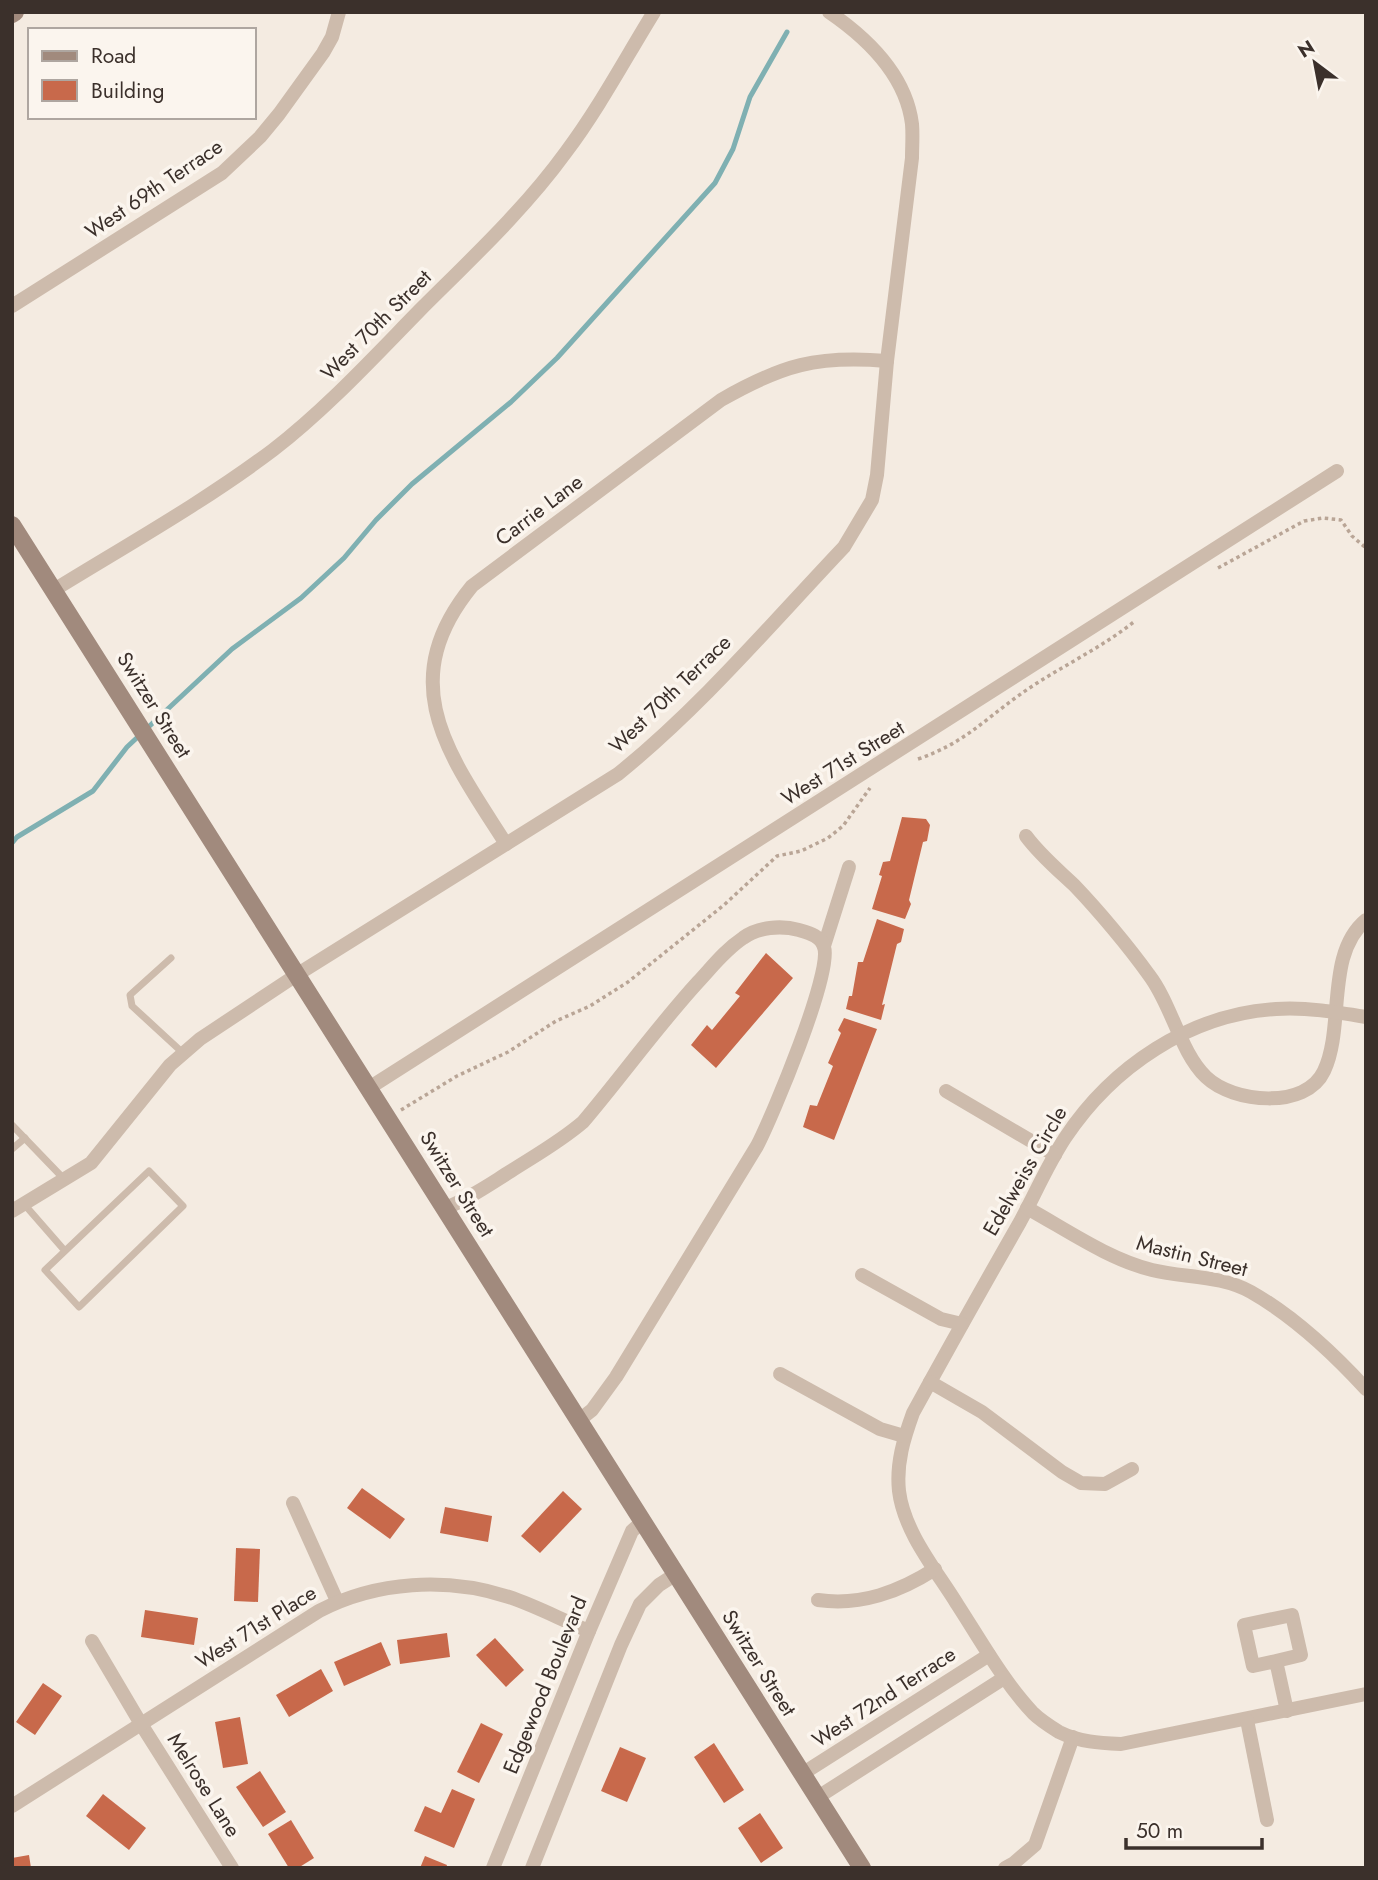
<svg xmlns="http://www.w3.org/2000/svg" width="1378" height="1880" font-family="Jost,sans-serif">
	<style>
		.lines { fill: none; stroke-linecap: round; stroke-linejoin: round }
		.stream { stroke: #7fb0b2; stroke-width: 5 }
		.building { fill: #c8694b }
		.path { stroke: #b9a596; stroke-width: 3.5; stroke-dasharray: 3.5 3.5; stroke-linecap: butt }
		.lane { stroke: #cdbbac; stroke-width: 7 }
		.street { stroke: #cdbbac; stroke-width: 14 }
		.secondary { stroke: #a18a7d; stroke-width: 18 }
		.labels { text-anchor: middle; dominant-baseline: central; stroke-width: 7; stroke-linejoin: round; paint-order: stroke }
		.street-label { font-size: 21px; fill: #3b302b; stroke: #fbf5ee }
	</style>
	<rect width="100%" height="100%" fill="#f4ebe1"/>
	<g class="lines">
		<path class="stream" d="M12,843l5,-6 76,-46 34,-44 105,-98 69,-51 43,-40 32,-38 36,-36 99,-82 46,-44 158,-175 18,-34 17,-52 37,-65"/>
	</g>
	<g class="building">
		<path d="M902,817l24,2 4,6 -3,16 -4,1 -14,58 2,4 -6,15 -33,-10 10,-33 -3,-1 4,-13 7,-1z"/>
		<path d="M877,919l27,10 -3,13 -4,2 -15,61 3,-1 -4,16 -35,-11 3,-13h3l6,-34h5z"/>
		<path d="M766,953l27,25 -77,90 -25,-23 16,-20 5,5 28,-34 -5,-3z"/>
		<path d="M844,1018l33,11 -43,111 -31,-13 7,-22 7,1 16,-40 -5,-3 13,-30 -3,-3z"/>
		<path d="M362,1488l43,31 -15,20 -43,-31z"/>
		<path d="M563,1491l19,18 -42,44 -19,-17z"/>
		<path d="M445,1507l47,9 -4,26 -48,-9z"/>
		<path d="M236,1548l24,1 -2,53 -24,-1z"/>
		<path d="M145,1610l53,8 -4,27 -53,-8z"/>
		<path d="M447,1633l3,24 -50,7 -3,-24z"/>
		<path d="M495,1638l29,32 -18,17 -30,-32z"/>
		<path d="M381,1642l10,23 -47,21 -10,-24z"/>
		<path d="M321,1669l12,22 -44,26 -13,-22z"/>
		<path d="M43,1683l19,13 -27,39 -19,-13z"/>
		<path d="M240,1717l8,47 -25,4 -8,-46z"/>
		<path d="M481,1723l22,11 -24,49 -22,-11z"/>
		<path d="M714,1743l30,47 -20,13 -30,-46z"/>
		<path d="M620,1747l26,11 -19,44 -26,-11z"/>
		<path d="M260,1771l26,41 -23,15 -27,-40z"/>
		<path d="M452,1789l23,10 -21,49 -40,-17 11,-25 16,7z"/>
		<path d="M103,1794l43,34 -17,22 -43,-34z"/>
		<path d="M760,1813l23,35 -22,15 -23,-35z"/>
		<path d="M291,1820l23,38 -16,10h-9l-21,-34z"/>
		<path d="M29,1855l2,13h-19v-10z"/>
		<path d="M425,1856l22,9 -1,3h-26z"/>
	</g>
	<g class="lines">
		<g class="path">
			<path d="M1218,568l86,-47 19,-3 18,2 11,16 14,12"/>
			<path d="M918,759c44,-15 64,-37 100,-63 37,-27 81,-46 117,-75"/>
			<path d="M401,1110l56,-34 51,-24 48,-31 34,-15 38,-24 96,-77 53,-49 24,-5 27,-13 15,-12 27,-38"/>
		</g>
		<g class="lane">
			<path d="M171,958l-41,37 2,11 51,47"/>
			<path d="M12,1125l52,54"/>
			<path d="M12,1149l13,-11"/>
			<path d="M24,1204l41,47 -20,19 34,37 104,-101 -34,-35 -84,80"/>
		</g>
		<g class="street">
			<path d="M12,306l210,-133 38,-36 19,-23 44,-61 9,-16 7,-25"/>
			<path d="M54,590c73,-45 150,-88 219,-140 53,-41 99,-91 146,-139 51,-51 105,-101 147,-159 33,-44 59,-93 88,-140"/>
			<path d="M1026,836c14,19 31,33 48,49 24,25 55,62 75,90 23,30 31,77 57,102 27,26 100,33 118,-6 21,-44 1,-117 42,-151"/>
			<path d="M506,844c-56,-88 -114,-160 -34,-258l249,-186c61,-35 96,-45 166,-39"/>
			<path d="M824,946l25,-79"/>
			<path d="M1366,1017c-30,-5 -60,-10 -90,-8 -86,5 -164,58 -211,129 -17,26 -30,56 -45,84 -36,63 -72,127 -107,191 -9,25 -17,50 -14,78 5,41 37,79 58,113 24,37 46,77 76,109 7,7 18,14 26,19 20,10 41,11 62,12l245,-50"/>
			<path d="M369,1088l968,-617"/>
			<path d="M946,1091l109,64"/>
			<path d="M445,1208c24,-9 45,-24 66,-37 25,-16 50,-30 72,-49 39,-46 74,-95 115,-140 14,-15 27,-32 45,-44 15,-11 38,-13 56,-8 10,3 22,6 25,17 9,25 -52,170 -67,199l-141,231 -24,33 -14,11"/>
			<path d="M1027,1208c40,22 81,51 125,62 33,8 69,5 99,22 44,25 81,60 115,97"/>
			<path d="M12,1211l79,-48 79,-98 30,-26 98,-65 320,-200c83,-67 153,-150 226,-227l28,-47 5,-25 10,-114 25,-203c0,-11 1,-23 0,-34 -6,-48 -45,-86 -83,-112"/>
			<path d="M862,1275l79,44 21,5"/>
			<path d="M780,1374l100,55 24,7"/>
			<path d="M930,1382l52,30 80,60 19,11 24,1 27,-15"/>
			<path d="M293,1503l44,98"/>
			<path d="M818,1600c43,6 81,-8 117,-31"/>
			<path d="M92,1641l49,83 91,144"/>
			<path d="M1276,1661l-23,5 -9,-41 48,-10 9,40 -25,6 11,50"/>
			<path d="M1247,1720l20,100"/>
			<path d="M802,1774l187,-119"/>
			<path d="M818,1797l186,-119"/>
			<path d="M12,1806l307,-195c58,-30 127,-34 190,-14 27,9 53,23 80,34"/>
			<path d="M493,1868l96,-237 43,-100 10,-9"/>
			<path d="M532,1868l89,-223 19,-41 19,-19 17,-11"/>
			<path d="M1005,1868l9,-5 21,-18 38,-108"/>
		</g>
		<g class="secondary">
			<path d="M12,14l3,-2"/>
			<path d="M12,525l850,1343"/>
		</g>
	</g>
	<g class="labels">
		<g class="street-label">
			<text transform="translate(154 189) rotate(-34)">West 69th Terrace</text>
			<text transform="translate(376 325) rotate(-45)">West 70th Street</text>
			<text transform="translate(539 510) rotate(-37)">Carrie Lane</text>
			<text transform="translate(670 694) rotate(-44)">West 70th Terrace</text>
			<text transform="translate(154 705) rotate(58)">Switzer Street</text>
			<text transform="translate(843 763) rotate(-32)">West 71st Street</text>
			<text transform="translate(1025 1171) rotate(-60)">Edelweiss Circle</text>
			<text transform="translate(457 1184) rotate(58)">Switzer Street</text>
			<text transform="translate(1192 1256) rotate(14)">Mastin Street</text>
			<text transform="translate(256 1627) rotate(-32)">West 71st Place</text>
			<text transform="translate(759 1663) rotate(58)">Switzer Street</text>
			<text transform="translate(545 1685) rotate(-68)">Edgewood Boulevard</text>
			<text transform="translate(884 1697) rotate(-33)">West 72nd Terrace</text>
			<text transform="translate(204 1785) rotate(58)">Melrose Lane</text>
		</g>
	</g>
	<rect width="1378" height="1880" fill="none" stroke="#3b302b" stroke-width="28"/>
	<rect x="28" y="28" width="228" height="91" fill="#fbf5ee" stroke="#aea6a0" stroke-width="2"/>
	<rect x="42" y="51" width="35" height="10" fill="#a18a7d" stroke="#aea6a0" stroke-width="2"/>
	<text x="91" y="63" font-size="21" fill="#3b302b">Road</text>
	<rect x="42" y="80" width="35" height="21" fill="#c8694b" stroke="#aea6a0" stroke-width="2"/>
	<text x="91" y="98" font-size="21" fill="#3b302b">Building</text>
	<g transform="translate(1315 63) rotate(328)" stroke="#fbf5ee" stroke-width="5" paint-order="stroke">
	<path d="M0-5L12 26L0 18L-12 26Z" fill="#3b302b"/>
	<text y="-10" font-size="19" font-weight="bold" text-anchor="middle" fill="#3b302b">N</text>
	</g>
	<path d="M1126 1838v10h136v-10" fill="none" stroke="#3b302b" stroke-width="3.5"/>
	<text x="1136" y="1838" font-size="21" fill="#3b302b" stroke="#fbf5ee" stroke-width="5" paint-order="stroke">50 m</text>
</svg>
